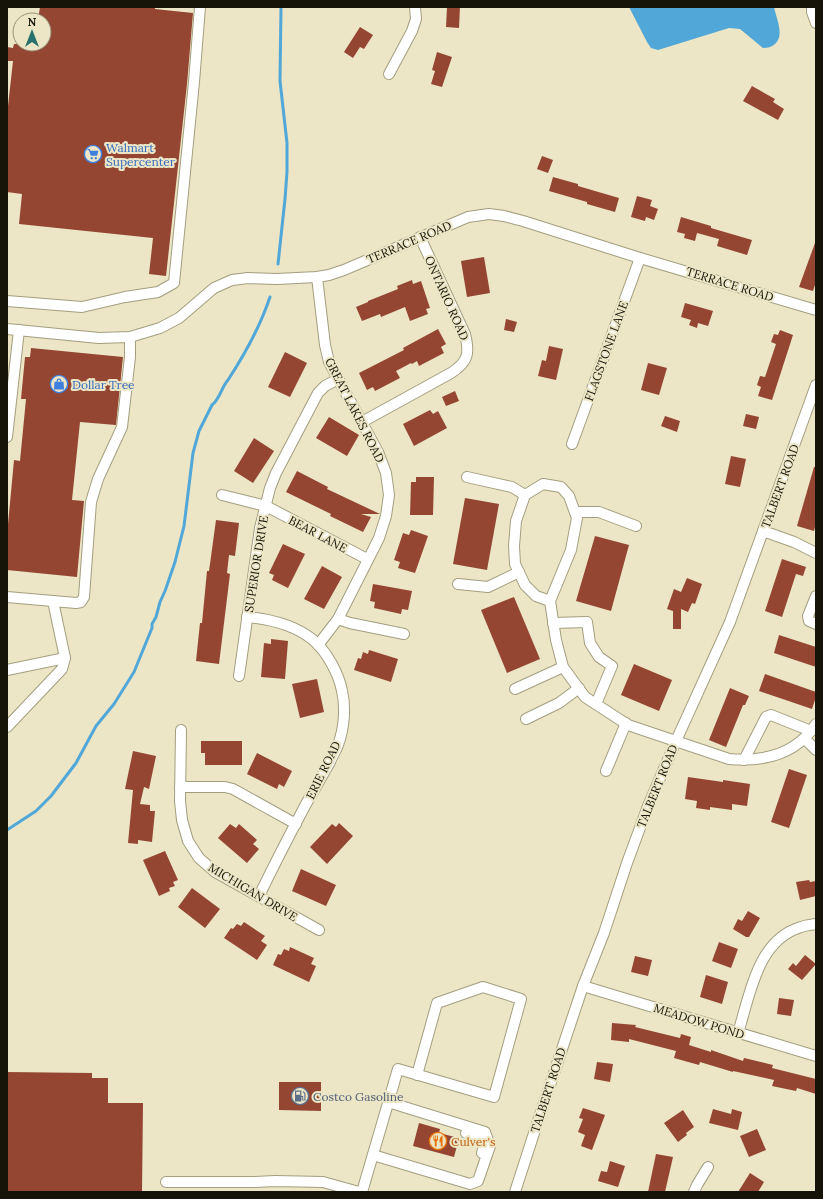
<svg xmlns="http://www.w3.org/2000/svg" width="823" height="1199" font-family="Lora,serif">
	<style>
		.water { fill: #50a7d8 }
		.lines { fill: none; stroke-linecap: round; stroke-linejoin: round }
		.stream { stroke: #50a7d8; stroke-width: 3 }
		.building { fill: #944632 }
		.minor-casing { stroke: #a39e7f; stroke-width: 12 }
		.minor { stroke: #fff; stroke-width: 10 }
		.labels { text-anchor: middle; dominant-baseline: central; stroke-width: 4; stroke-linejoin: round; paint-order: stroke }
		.shop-label { font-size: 12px; fill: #366cbe; stroke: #ece6c6; text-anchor: start }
		.street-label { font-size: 12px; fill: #161409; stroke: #ece6c6 }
		.service-label { font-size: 12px; fill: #4e5e75; stroke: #ece6c6; text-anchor: start }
		.food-label { font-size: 12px; fill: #c56008; stroke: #ece6c6; text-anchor: start }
	</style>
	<rect width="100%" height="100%" fill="#ece6c6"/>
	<path class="water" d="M629,7h145c2,11 11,28 1,37 -4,3 -7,4 -12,4l-23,-19 -11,-1 -71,22 -7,-2 -4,-6z"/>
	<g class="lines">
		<g class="stream">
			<path d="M278,264l7,-65 2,-27v-29l-7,-62 1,-74"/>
			<path d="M7,830l29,-19 15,-15 25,-33 20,-37 18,-22 20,-32 18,-44v-4l4,-7 4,-15 5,-11 10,-29 9,-36 9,-73 6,-22 13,-26c8,-6 9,-17 16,-25 17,-26 32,-53 42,-83"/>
		</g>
	</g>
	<g class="building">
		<path d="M40,7h115v2l38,4 -6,71 -21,192 -17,-2 4,-36 -134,-14 3,-30 -15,-2v-77l6,-54h-6v-14l6,1 1,-4h30v-24h-6z"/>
		<path d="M447,7h13l-1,21 -13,-1z"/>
		<path d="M360,27l13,8 -9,14 -4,-2 -7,11 -9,-6z"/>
		<path d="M437,52l15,5 -10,30 -11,-3 4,-13 -3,-1z"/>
		<path d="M752,86l23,13 -2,3 11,7 -6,11 -35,-19z"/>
		<path d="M542,156l11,4 -5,13 -11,-4z"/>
		<path d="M553,177l25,7v2l41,12 -4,14 -28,-8v-2l-38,-11z"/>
		<path d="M637,196l15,4 -2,6 8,3 -4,11 -8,-3 -1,4 -14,-4z"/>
		<path d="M681,217l30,9v2l41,12 -5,15 -30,-9 2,-7 -22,-6 -2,8 -11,-3 1,-4 -8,-2z"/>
		<path d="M815,243h1v39l-3,9 -14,-4z"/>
		<path d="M484,257l6,36 -23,4 -6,-36z"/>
		<path d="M412,280l1,4 8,-3 9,27 -4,1 2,5 -18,7 -5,-14 -24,10 -1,-3 -18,7 -6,-14 12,-5v-1l30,-12 -1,-3z"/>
		<path d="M685,303l28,8 -5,15 -10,-3 -1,5 -8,-3 2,-5 -10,-3z"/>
		<path d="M506,319l11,3 -3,10 -10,-2z"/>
		<path d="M438,329l8,15 -5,3 3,6 -25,13 -2,-5 -5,3 -1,-1 -15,8 4,7 -25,13 -2,-4 -6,3 -8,-17 45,-23 -1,-2z"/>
		<path d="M780,330l13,5 -21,65 -14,-4 3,-9 -4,-2 3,-9 5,1 11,-33 -5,-2 3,-8 4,1z"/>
		<path d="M549,346l14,3 -7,31 -18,-4 4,-16 4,1z"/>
		<path d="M31,348l92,9 -7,68 -36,-3 -8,78 12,1 -7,76 -70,-7v-35l7,-75 6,1 6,-62h-5l4,-42h5z"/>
		<path d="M285,352l22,11 -17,34 -22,-10z"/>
		<path d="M648,363l19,5 -8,27 -18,-5z"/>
		<path d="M455,391l4,10 -13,5 -4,-9z"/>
		<path d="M430,410l3,4 5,-3 9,17 -33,18 -11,-22z"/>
		<path d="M746,414l13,3 -3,12 -13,-3z"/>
		<path d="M665,416l15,5 -3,11 -16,-6z"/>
		<path d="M329,417l30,18 -12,21 -31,-18z"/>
		<path d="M254,438l20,13 -21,32 -19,-12z"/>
		<path d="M731,456l15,3 -6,28 -15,-3z"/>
		<path d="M814,467h2v56l-2,8 -17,-5z"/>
		<path d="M297,471l31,16 -1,2 53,25h-19l10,3 -8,15 -33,-16 1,-2 -45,-22z"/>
		<path d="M416,477h18l-1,38h-23l1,-33h5z"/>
		<path d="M465,498l34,6 -12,66 -34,-6z"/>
		<path d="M216,520l23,3 -4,33 -6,-1 -2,18 3,1 -11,90 -23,-3 4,-38h2l5,-52h2z"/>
		<path d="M411,530l17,6 -13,37 -17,-5 2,-6 -6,-2 9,-27 6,2z"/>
		<path d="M595,536l34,9 -18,66 -35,-10z"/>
		<path d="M283,544l22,10 -17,34 -16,-8 2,-5 -5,-2z"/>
		<path d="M782,559l24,8 -3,9 -7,-2 -14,43 -17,-6z"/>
		<path d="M322,566l20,11 -18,32 -20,-10z"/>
		<path d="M687,578l15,6 -7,20 -3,-1 -4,9 -7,-3v20h-8v-18l-6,-2 7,-20 7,3z"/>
		<path d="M373,584l39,7 -4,19 -6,-1 -1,5 -27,-6 1,-6 -5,-1z"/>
		<path d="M514,597l26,62 -33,14 -26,-63z"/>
		<path d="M779,635l37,12v20l-42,-14z"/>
		<path d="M271,639l17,2 -3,38 -24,-2 3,-34 7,1z"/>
		<path d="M369,650l29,9 -7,23 -37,-12 4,-12 3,1 2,-7 5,2z"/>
		<path d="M634,664l38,16 -13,31 -38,-16z"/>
		<path d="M765,674l51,18v5l-4,12 -53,-18z"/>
		<path d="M317,679l7,33 -24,6 -8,-34z"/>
		<path d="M730,688l19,8 -4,9h-2l-17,42 -17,-7z"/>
		<path d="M201,741h41v24h-37v-12h-4z"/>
		<path d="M133,751l23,5 -7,33 -5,-2 -4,17 10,1v6h5l-3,31 -14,-2v4l-10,-1 5,-53 -8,-1z"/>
		<path d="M257,753l35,18 -8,16 -5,-3 -2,5 -30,-15z"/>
		<path d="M789,769l18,6 -18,53 -18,-6z"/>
		<path d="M688,777l35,5v-2l27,4 -3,22 -15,-2v6l-22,-3v3l-14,-2 1,-7 -12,-2z"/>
		<path d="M339,823l14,13 -26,28 -17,-17 22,-23 4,3z"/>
		<path d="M230,824l6,4 3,-4 18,16 -4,4 6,5 -12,14 -29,-25z"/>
		<path d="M165,851l13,29 -5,2 2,4 -6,2 1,3 -11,5 -16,-36z"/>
		<path d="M301,869l35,16 -10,21 -34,-15z"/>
		<path d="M809,880l1,2 6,-1v15l-16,4 -4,-18z"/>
		<path d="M192,888l28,21 -15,19 -27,-21z"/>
		<path d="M748,911l12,7 -11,19h-3l-13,-8 5,-10 4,2z"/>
		<path d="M244,922l21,14 -4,5 6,4 -10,15 -33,-22 7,-10 2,1 4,-5 4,2z"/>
		<path d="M719,942l19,7 -7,19 -19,-7z"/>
		<path d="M290,947l24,11 -3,6 5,2 -7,16 -36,-17 5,-11 3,1 3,-6 5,2z"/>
		<path d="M805,955l11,9 -14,16 -14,-11 5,-6 3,3z"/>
		<path d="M635,956l17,4 -4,16 -17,-4z"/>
		<path d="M706,975l22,7 -6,22 -22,-7z"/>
		<path d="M779,998l15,2 -3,16 -14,-2z"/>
		<path d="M612,1023l24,2 -1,2 45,11 1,-4 10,3 -2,8 22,7v-2l32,11 1,-3 29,7 -1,3 44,11v15l-19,-6 -1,3 -24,-5 2,-6 -41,-9v1l-33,-10 -1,3 -25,-7 2,-7 -47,-12v3l-18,-2z"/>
		<path d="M597,1062l16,2 -3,18 -16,-3z"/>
		<path d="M7,1072l85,1v5h16v25h35l-1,89h-135z"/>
		<path d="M279,1082h42v29l-42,-1z"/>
		<path d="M583,1108l22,7 -13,35 -11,-4 4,-11 -7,-3 5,-13 -4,-1z"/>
		<path d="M713,1109l18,5 1,-5 10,3 -4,18 -29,-7z"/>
		<path d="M683,1110l11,17 -8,6 1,2 -9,7 -14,-19z"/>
		<path d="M419,1123l21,6 -1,4 20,5 -5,19 -41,-11z"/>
		<path d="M757,1129l9,21 -17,7 -9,-21z"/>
		<path d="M656,1154l17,3 -8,35h-17z"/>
		<path d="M610,1161l15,5 -7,21 -20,-6 3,-10 6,1z"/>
		<path d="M750,1173l14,9 -6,10h-20z"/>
	</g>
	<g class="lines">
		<defs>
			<g id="minor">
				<path d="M812,7v5l4,11"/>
				<path d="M389,74l23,-43 4,-12 -1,-12"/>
				<path d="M317,277l8,68 4,17 49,90 8,21 3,22 -3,21 -7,22 -41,81 -20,26"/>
				<path d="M7,301l75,6 43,-10 33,-5 16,-9 20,-201 6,-75"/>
				<path d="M7,329l92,9 31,-1 30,-9 19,-10 35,-30 18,-8 16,-2 29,1 40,-2 12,-2 15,-5 124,-53 21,-3 15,2 19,5 117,37 176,52"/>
				<path d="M362,422l89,-49c17,-11 19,-19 14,-39l-45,-97"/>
				<path d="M7,437l12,-107"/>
				<path d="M572,444l68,-186"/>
				<path d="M467,477l45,10 13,8"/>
				<path d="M222,495l44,11 101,53"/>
				<path d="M575,512h24l37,14"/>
				<path d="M763,531l31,11 22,11"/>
				<path d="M458,584l30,3 31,-15"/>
				<path d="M816,596l-8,20 1,5 7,3"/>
				<path d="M7,597l69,6 5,-1 3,-5 7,-95 7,-23 24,-52 8,-70v-20"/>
				<path d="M550,601l-14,-5 -11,-11 -10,-21 -1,-18 2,-25 9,-26 18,-11 18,3 8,9 8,22 -6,32 -21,51 6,39 7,27 22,30 43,28 101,34c35,3 67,-4 87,-35"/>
				<path d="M247,617c23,2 47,8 65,22 14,11 27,35 30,52 4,17 2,38 -4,54 -2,6 -6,11 -8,17 -8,14 -16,28 -24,42 -16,30 -32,61 -47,92"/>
				<path d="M338,619l12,4 54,11"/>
				<path d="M553,623l34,-1 3,21 9,14 13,9 -16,38"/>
				<path d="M7,670l58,-12"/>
				<path d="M239,676l21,-148 10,-40 6,-15 42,-80 7,-7 13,-7"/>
				<path d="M515,689l48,-22"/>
				<path d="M526,719l33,-16 20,-15"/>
				<path d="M7,727l55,-58 3,-11 -12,-57"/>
				<path d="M181,730l-1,71 2,19 6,21 11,17 16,14 104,58"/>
				<path d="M805,739l11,11"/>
				<path d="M744,760l22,-43 5,-2 40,16"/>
				<path d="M606,771l20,-48"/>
				<path d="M180,787h45l8,2 63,35"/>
				<path d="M583,986l233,70"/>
				<path d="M738,1033c12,-38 19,-93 63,-106 5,-2 10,-2 15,-3"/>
				<path d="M466,1133l11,3 7,10 -2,7"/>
				<path d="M373,1155l97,29 8,-3 12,-35 -5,-14 -97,-30"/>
				<path d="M166,1182h89l20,-1 48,1 36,10"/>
				<path d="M362,1192l36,-123 96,28 27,-98 -38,-12 -46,16 -20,72"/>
				<path d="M515,1192l20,-62 48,-144 21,-53 23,-70 21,-57 28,-65 54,-119 86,-237"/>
				<path d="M694,1192l3,-7 11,-18"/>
			</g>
		</defs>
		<use href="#minor" class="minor-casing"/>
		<use href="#minor" class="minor"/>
	</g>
	<defs>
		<symbol id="supermarket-ring" viewBox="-11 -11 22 22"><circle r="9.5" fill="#ece6c6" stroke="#3f7fe0" stroke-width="1.5"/><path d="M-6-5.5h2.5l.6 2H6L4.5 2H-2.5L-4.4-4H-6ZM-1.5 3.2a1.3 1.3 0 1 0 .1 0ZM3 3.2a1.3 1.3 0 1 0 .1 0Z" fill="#3f7fe0"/></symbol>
		<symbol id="shop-ring" viewBox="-11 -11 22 22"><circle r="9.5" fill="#ece6c6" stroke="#3f7fe0" stroke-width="1.5"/><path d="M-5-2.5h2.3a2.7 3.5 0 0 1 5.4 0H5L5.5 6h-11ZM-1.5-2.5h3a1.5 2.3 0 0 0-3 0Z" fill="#3f7fe0"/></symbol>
		<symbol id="fuel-ring" viewBox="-11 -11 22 22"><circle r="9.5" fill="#ece6c6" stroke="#5c6f8a" stroke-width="1.5"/><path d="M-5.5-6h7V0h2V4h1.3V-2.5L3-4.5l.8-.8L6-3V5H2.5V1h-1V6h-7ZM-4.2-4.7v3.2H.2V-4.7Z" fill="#5c6f8a"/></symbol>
		<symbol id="restaurant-ring" viewBox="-11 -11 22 22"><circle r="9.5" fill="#ece6c6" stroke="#e8710a" stroke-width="1.5"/><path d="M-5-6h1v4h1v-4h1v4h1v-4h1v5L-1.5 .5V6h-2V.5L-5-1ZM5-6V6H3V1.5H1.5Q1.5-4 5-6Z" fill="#e8710a"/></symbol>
	</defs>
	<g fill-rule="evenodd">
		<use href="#supermarket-ring" x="83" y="144" width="20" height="20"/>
		<use href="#shop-ring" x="49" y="374" width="20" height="20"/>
		<use href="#fuel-ring" x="290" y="1086" width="20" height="20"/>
		<use href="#restaurant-ring" x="428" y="1131" width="20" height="20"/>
	</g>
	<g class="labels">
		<g class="shop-label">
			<text x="106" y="147">Walmart<tspan x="106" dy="14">Supercenter</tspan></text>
			<text x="72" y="384">Dollar Tree</text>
		</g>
		<g class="street-label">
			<text transform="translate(409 242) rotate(-23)">TERRACE ROAD</text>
			<text transform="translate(730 284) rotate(17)">TERRACE ROAD</text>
			<text transform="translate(447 298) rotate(66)">ONTARIO ROAD</text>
			<text transform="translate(606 351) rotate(-70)">FLAGSTONE LANE</text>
			<text transform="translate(355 410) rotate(63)">GREAT LAKES ROAD</text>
			<text transform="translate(780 486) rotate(-70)">TALBERT ROAD</text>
			<text transform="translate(318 534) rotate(28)">BEAR LANE</text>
			<text transform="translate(256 564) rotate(-81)">SUPERIOR DRIVE</text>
			<text transform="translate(323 770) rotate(-64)">ERIE ROAD</text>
			<text transform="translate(657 786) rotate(-68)">TALBERT ROAD</text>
			<text transform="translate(253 892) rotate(31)">MICHIGAN DRIVE</text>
			<text transform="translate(699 1021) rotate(17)">MEADOW POND</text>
			<text transform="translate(548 1090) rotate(-72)">TALBERT ROAD</text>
		</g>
		<g class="service-label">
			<text x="313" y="1096">Costco Gasoline</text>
		</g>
		<g class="food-label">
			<text x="451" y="1141">Culver's</text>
		</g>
	</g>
	<rect width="823" height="1199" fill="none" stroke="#161409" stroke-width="16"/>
	<g transform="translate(32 32)"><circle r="19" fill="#ece6c6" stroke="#96927a"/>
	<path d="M0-3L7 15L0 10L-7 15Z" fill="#28716d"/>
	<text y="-6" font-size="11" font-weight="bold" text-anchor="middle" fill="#161409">N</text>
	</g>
</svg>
